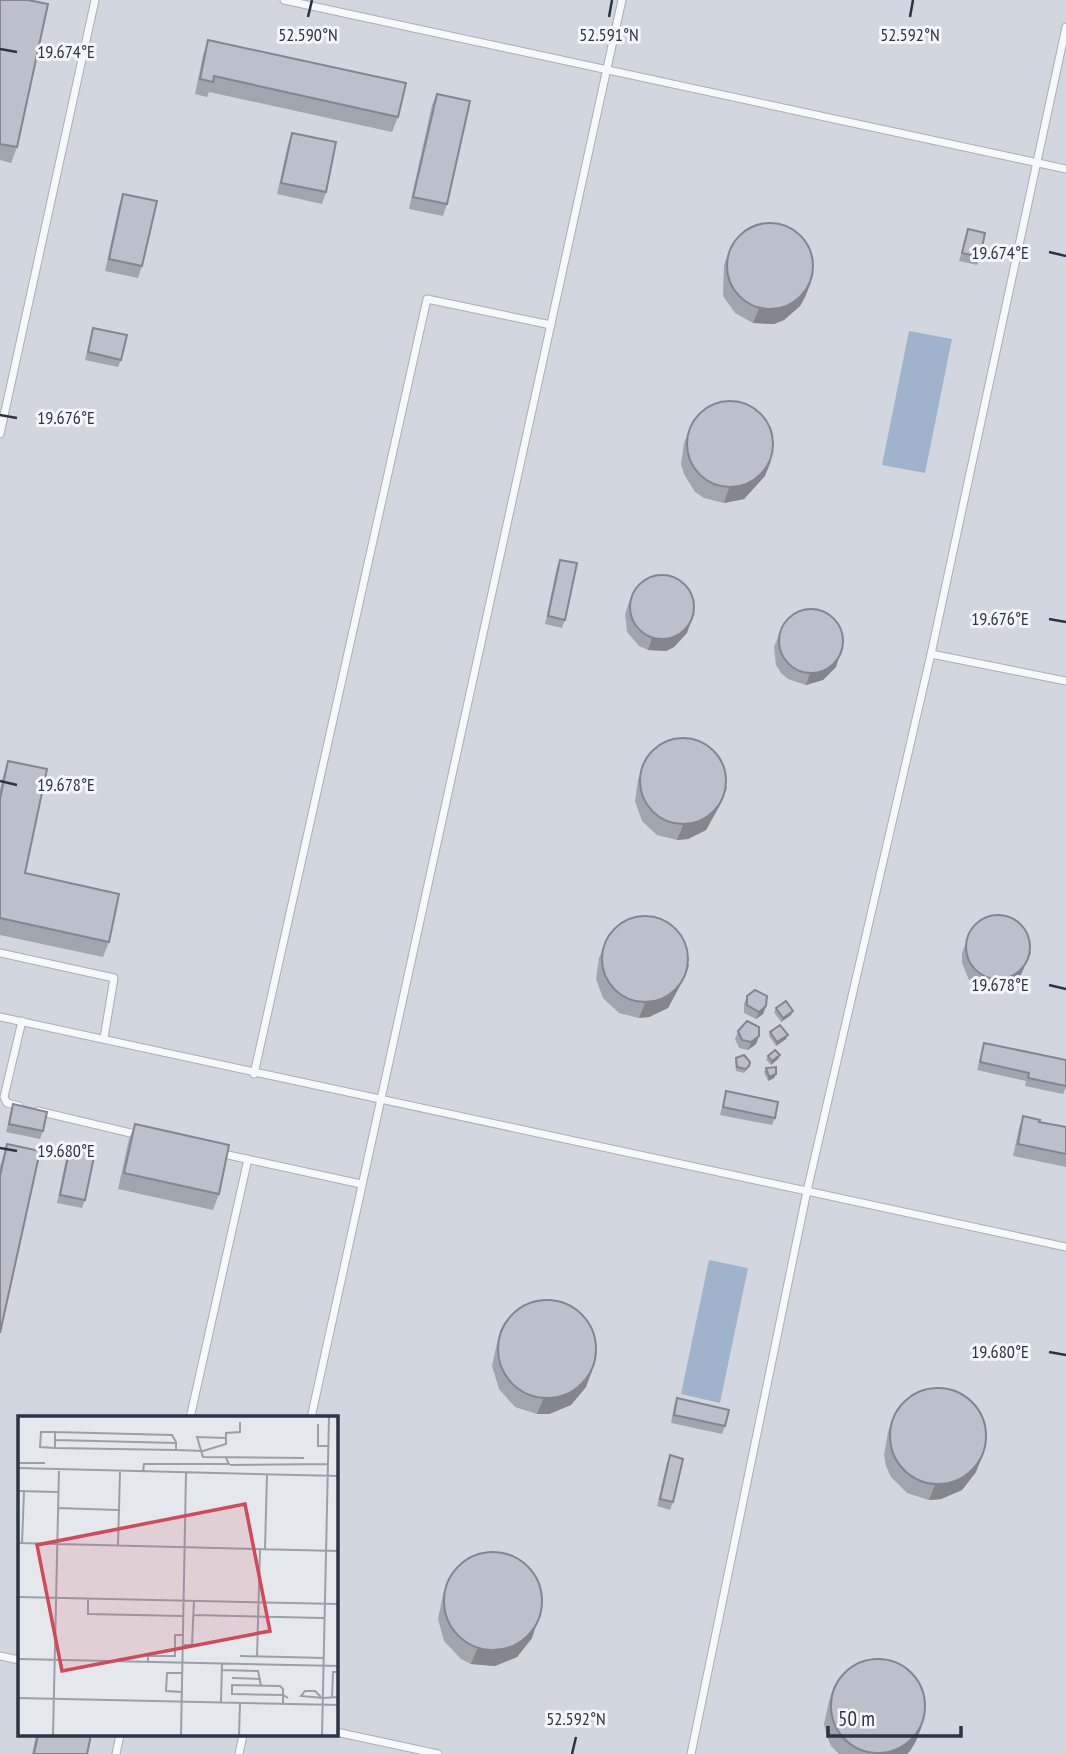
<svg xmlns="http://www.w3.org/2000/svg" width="1066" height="1754" font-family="'PT Sans Narrow',sans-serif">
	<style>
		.built { fill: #d2d6de; fill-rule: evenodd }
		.water { fill: #9fb4cc }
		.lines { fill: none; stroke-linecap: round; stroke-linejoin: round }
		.lane-casing { stroke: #a9aeb7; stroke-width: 9 }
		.lane { stroke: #f7f8fa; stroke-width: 7 }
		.wall { fill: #a1a5ae }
		.shaded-wall { fill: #83868d }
		.building { fill: #bbc0ca; stroke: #83868d; stroke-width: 2 }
		.ticks { fill: none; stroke: #2b3445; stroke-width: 2.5 }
		.inset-road { fill: none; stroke: #9a9fa9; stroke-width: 2 }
		.view { fill: #d1495b; fill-opacity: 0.15; stroke: #d1495b; stroke-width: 3.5 }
		.inset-edge { fill: none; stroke: #2b3445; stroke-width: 3.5 }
		.ticks-label { font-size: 18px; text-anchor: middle; fill: #2b3445; stroke: #f4f6f9; stroke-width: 6; stroke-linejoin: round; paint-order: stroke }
	</style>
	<rect width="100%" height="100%" fill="#e4e7ec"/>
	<path class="built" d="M0,0h1066v1754h-1066zM19,1418h317v317h-317z"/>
	<g class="water">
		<path d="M909,331l43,8 -27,134 -43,-8z"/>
		<path d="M709,1260l39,8 -28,135 -39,-9z"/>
	</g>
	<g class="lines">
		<defs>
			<g id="lane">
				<path d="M284,0l782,169"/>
				<path d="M0,434l95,-434"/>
				<path d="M931,654l135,27"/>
				<path d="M0,953l114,25 -10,60"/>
				<path d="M0,1017l1066,230"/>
				<path d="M254,1074l173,-775 124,26"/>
				<path d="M19,1106l-12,-3 -3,-6 18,-76"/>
				<path d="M38,1111l101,24"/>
				<path d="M219,1153l142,31"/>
				<path d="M190,1418l58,-259"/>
				<path d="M311,1418l311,-1418"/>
				<path d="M0,1656l19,4"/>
				<path d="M336,1732l102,22"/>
				<path d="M116,1754l4,-19"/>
				<path d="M239,1754l4,-19"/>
				<path d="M691,1754l116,-563 124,-537 135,-627"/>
			</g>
		</defs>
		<use href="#lane" class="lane-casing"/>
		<use href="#lane" class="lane"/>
	</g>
	<g class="wall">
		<path d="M0,0l17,147 -6,16 -11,-3z"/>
		<path d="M208,40l190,77 -6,15 -183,-40 -2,5 -12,-3 8,-39z"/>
		<path d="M437,94l10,110 -4,12 -34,-7 23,-104z"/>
		<path d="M292,133l34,59 -4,12 -45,-10 11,-49z"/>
		<path d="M123,194l19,72 -4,12 -33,-7 14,-65z"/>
		<path d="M968,229l12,28 -3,8 -18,-4z"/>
		<path d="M730,249l81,33 -6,15 -5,9 -16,14 -10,4 -21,-1 -18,-10 -12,-17 1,-31z"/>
		<path d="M93,328l28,32 -3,7 -33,-7z"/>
		<path d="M690,428l75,48 -21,23 -20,4 -20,-5 -9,-6 -11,-18 -3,-10 3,-21z"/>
		<path d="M560,560l5,60 -3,8 -17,-4 12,-57z"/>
		<path d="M629,602l58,31 -13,14 -8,4 -18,-1 -9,-4 -12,-14 -2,-18z"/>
		<path d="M779,635l57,32 -13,13 -17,5 -18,-6 -7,-6 -5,-8 -2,-18z"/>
		<path d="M8,761l17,112 84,69 -6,15 -103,-22v-146l3,-13z"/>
		<path d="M643,765l84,22 -6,16 -15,27 -18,9 -11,1 -20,-5 -15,-14 -7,-20 3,-21z"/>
		<path d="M966,942l65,10 -13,29 -15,9 -10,1 -17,-5 -7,-6 -7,-17v-10z"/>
		<path d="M605,943l84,22 -6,15 -15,28 -19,9 -10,1 -20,-5 -16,-15 -7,-19 3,-21z"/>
		<path d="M747,996l19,10 -3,8 -7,5 -12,-6v-9z"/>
		<path d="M776,1008l17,3 -2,4 -10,7 -7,-10z"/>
		<path d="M738,1031l21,5 -3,8 -8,6 -9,-2 -4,-9z"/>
		<path d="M770,1032l16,7 -10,7 -7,-10z"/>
		<path d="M984,1043l82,17v27l-3,7 -38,-8 1,-5 -49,-11z"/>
		<path d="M780,1055l-2,4 -7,6 -5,-5 2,-4z"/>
		<path d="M736,1058l11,12 -3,3 -8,-2 -1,-9z"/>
		<path d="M766,1068l10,6 -2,4 -6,3 -4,-9z"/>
		<path d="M726,1091l49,27 -3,7 -52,-10z"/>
		<path d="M13,1104l30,27 -3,8 -34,-7z"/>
		<path d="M1023,1116l16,6 27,5v40l-53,-11 6,-28z"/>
		<path d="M135,1124l84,70 -6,16 -95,-21 11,-50z"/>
		<path d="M7,1144l-7,189v-167z"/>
		<path d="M70,1147l15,53 -3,8 -25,-5 10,-49z"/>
		<path d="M503,1328l83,59 -15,18 -22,9h-12l-22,-7 -16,-18 -7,-23 5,-23z"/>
		<path d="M677,1398l48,28 -3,8 -51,-11 3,-17z"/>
		<path d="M894,1416l82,56 -14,18 -21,9 -12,1 -22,-7 -16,-16 -5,-11 -2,-11 4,-23z"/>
		<path d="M670,1456l3,46 -3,8 -13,-4 10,-43z"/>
		<path d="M448,1580l84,58 -15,19 -22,9 -24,-2 -10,-5 -17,-18 -6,-22 5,-24z"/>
		<path d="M834,1686l82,55 -6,10 -3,3h-68l-8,-8 -4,-10 -3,-12 5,-23z"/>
		<path d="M36,1735h55l-4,19h-55z"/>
	</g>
	<g class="shaded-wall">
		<path d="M811,282l-6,15 -5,9 -16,14 -10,4 -21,-1 6,-15z"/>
		<path d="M771,461l-6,15 -21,23 -20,4 5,-15z"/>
		<path d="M691,622l-4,11 -13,14 -8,4 -18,-1 4,-12z"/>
		<path d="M840,655l-4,12 -13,13 -17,5 4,-12z"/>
		<path d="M727,787l-6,16 -15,27 -18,9 -11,1 6,-15z"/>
		<path d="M1031,952l-13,29 -15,9 -10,1 5,-11z"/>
		<path d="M689,965l-6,15 -15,28 -19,9 -10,1 6,-15z"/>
		<path d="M766,1006l-3,8 -7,5 3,-7z"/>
		<path d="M793,1011l-2,4 -10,7 2,-4z"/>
		<path d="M788,1035l-2,4 -10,7 1,-4z"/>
		<path d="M759,1036l-3,8 -8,6 3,-8z"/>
		<path d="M780,1055l-2,4 -7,6 1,-4z"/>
		<path d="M776,1074l-2,4 -6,3 1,-4z"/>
		<path d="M592,1371l-6,16 -15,18 -22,9h-12l6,-15z"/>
		<path d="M982,1457l-6,15 -14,18 -21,9 -12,1 6,-15z"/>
		<path d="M537,1623l-5,15 -15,19 -22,9 -24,-2 6,-15z"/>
		<path d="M922,1726l-6,15 -6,10 -3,3h-31z"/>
	</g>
	<g class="building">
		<path d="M0,0h28l20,4 -31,143 -17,-3z"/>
		<path d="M208,40l198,43 -8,34 -184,-41 -1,6 -13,-3z"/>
		<path d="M437,94l33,7 -23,103 -34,-7z"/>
		<path d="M292,133l44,9 -10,50 -45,-9z"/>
		<path d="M123,194l34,7 -15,65 -33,-7z"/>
		<circle cx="770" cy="266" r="43"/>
		<path d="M968,229l17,4 -5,24 -18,-4z"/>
		<path d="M93,328l34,7 -6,25 -33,-8z"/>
		<circle cx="730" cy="444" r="43"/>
		<path d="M560,560l17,3 -12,57 -17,-4z"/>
		<circle cx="662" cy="607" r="32"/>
		<circle cx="811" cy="641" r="32"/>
		<circle cx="683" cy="781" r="43"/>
		<path d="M8,761l39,8 -22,104 94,21 -10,48 -109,-24v-119z"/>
		<circle cx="998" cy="947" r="32"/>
		<circle cx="645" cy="959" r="43"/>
		<path d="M755,990l12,6 -1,10 -7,6 -12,-7v-9z"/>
		<path d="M786,1001l7,10 -10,7 -7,-10z"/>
		<path d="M747,1021l12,6v9l-8,6 -9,-2 -4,-9z"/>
		<path d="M780,1025l8,10 -11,7 -7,-10z"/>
		<path d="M984,1043l82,17v26l-38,-8 1,-5 -49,-11z"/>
		<path d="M775,1050l5,5 -8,6 -4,-5z"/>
		<path d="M744,1055l6,7 -1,4 -3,3 -9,-2 -1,-9z"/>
		<path d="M776,1067v7l-7,3 -3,-9z"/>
		<path d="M726,1091l52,11 -3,16 -52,-11z"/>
		<path d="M13,1104l34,8 -4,19 -34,-7z"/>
		<path d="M1023,1116l17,4 -1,2 27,5v27l-48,-10z"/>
		<path d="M135,1124l94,21 -10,49 -95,-21z"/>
		<path d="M7,1144l33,7 -40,182v-157z"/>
		<path d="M70,1147l25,5 -10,48 -25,-5z"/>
		<circle cx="547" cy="1349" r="49"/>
		<circle cx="938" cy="1436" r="48"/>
		<path d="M677,1398l52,12 -4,16 -51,-11z"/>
		<path d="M670,1455l13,4 -10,43 -13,-3z"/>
		<circle cx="493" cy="1601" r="49"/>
		<circle cx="878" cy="1706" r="47"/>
		<path d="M38,1735h53l-4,19h-53z"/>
	</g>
	<path class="ticks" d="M308,17l4,-17M609,17l3,-17M910,17l3,-17M0,49l17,3M1049,252l17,4M0,415l17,3M1049,619l17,3M0,781l17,4M1049,985l17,4M0,1148l17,3M1049,1352l17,3M572,1754l4,-17"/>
	<g transform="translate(18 1416)">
		<rect width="320" height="320" fill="#e4e7ec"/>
		<path class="inset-road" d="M300,8v22h11M37,16l117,3 4,7M208,22l-29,-1 6,20 101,1M37,24l121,3v7M37,32v-16h-14l-1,15 15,1 121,2 27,1 23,-7v-11l14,-1v-10M0,47h27M212,49l98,-1M0,52l321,8M125,56l1,-8h85l-3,-6M0,75l40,1M40,92l60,2M0,127l321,8M4,128l2,-53M100,130l2,-75M247,133l2,-75M0,181l321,7M70,182v16l95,2M176,199l130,3M164,229h10l2,-44M222,240l84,2M239,241l3,-108M0,243l321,7M130,246v-6h27v-21h8M204,254l36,1 3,15M214,262l29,1M164,276l-16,-1 1,-18h16M303,281l-6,-6h-10l-4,5 22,2 16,-1M314,281l1,-25h6M0,282l321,7M203,286l1,-38M265,288v-15l-3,-3 -48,-1v9l51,1 5,3M35,320l6,-267M163,320l5,-263M221,320l1,-33M304,320l7,-320"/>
		<path class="view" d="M227,88l25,127 -208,40 -25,-126z"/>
		<rect width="320" height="320" class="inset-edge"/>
	</g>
	<g class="ticks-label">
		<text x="308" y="41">52.590°N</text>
		<text x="609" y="41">52.591°N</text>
		<text x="910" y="41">52.592°N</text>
		<text x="66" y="58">19.674°E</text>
		<text x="1000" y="259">19.674°E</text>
		<text x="66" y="424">19.676°E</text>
		<text x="1000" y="625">19.676°E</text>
		<text x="66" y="791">19.678°E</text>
		<text x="1000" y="991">19.678°E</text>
		<text x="66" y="1157">19.680°E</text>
		<text x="1000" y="1358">19.680°E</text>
		<text x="576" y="1725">52.592°N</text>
	</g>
	<path d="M828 1726v10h133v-10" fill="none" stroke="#2b3445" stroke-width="3.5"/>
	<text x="838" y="1726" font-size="21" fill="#2b3445" stroke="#f4f6f9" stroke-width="5" paint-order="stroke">50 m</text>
</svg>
